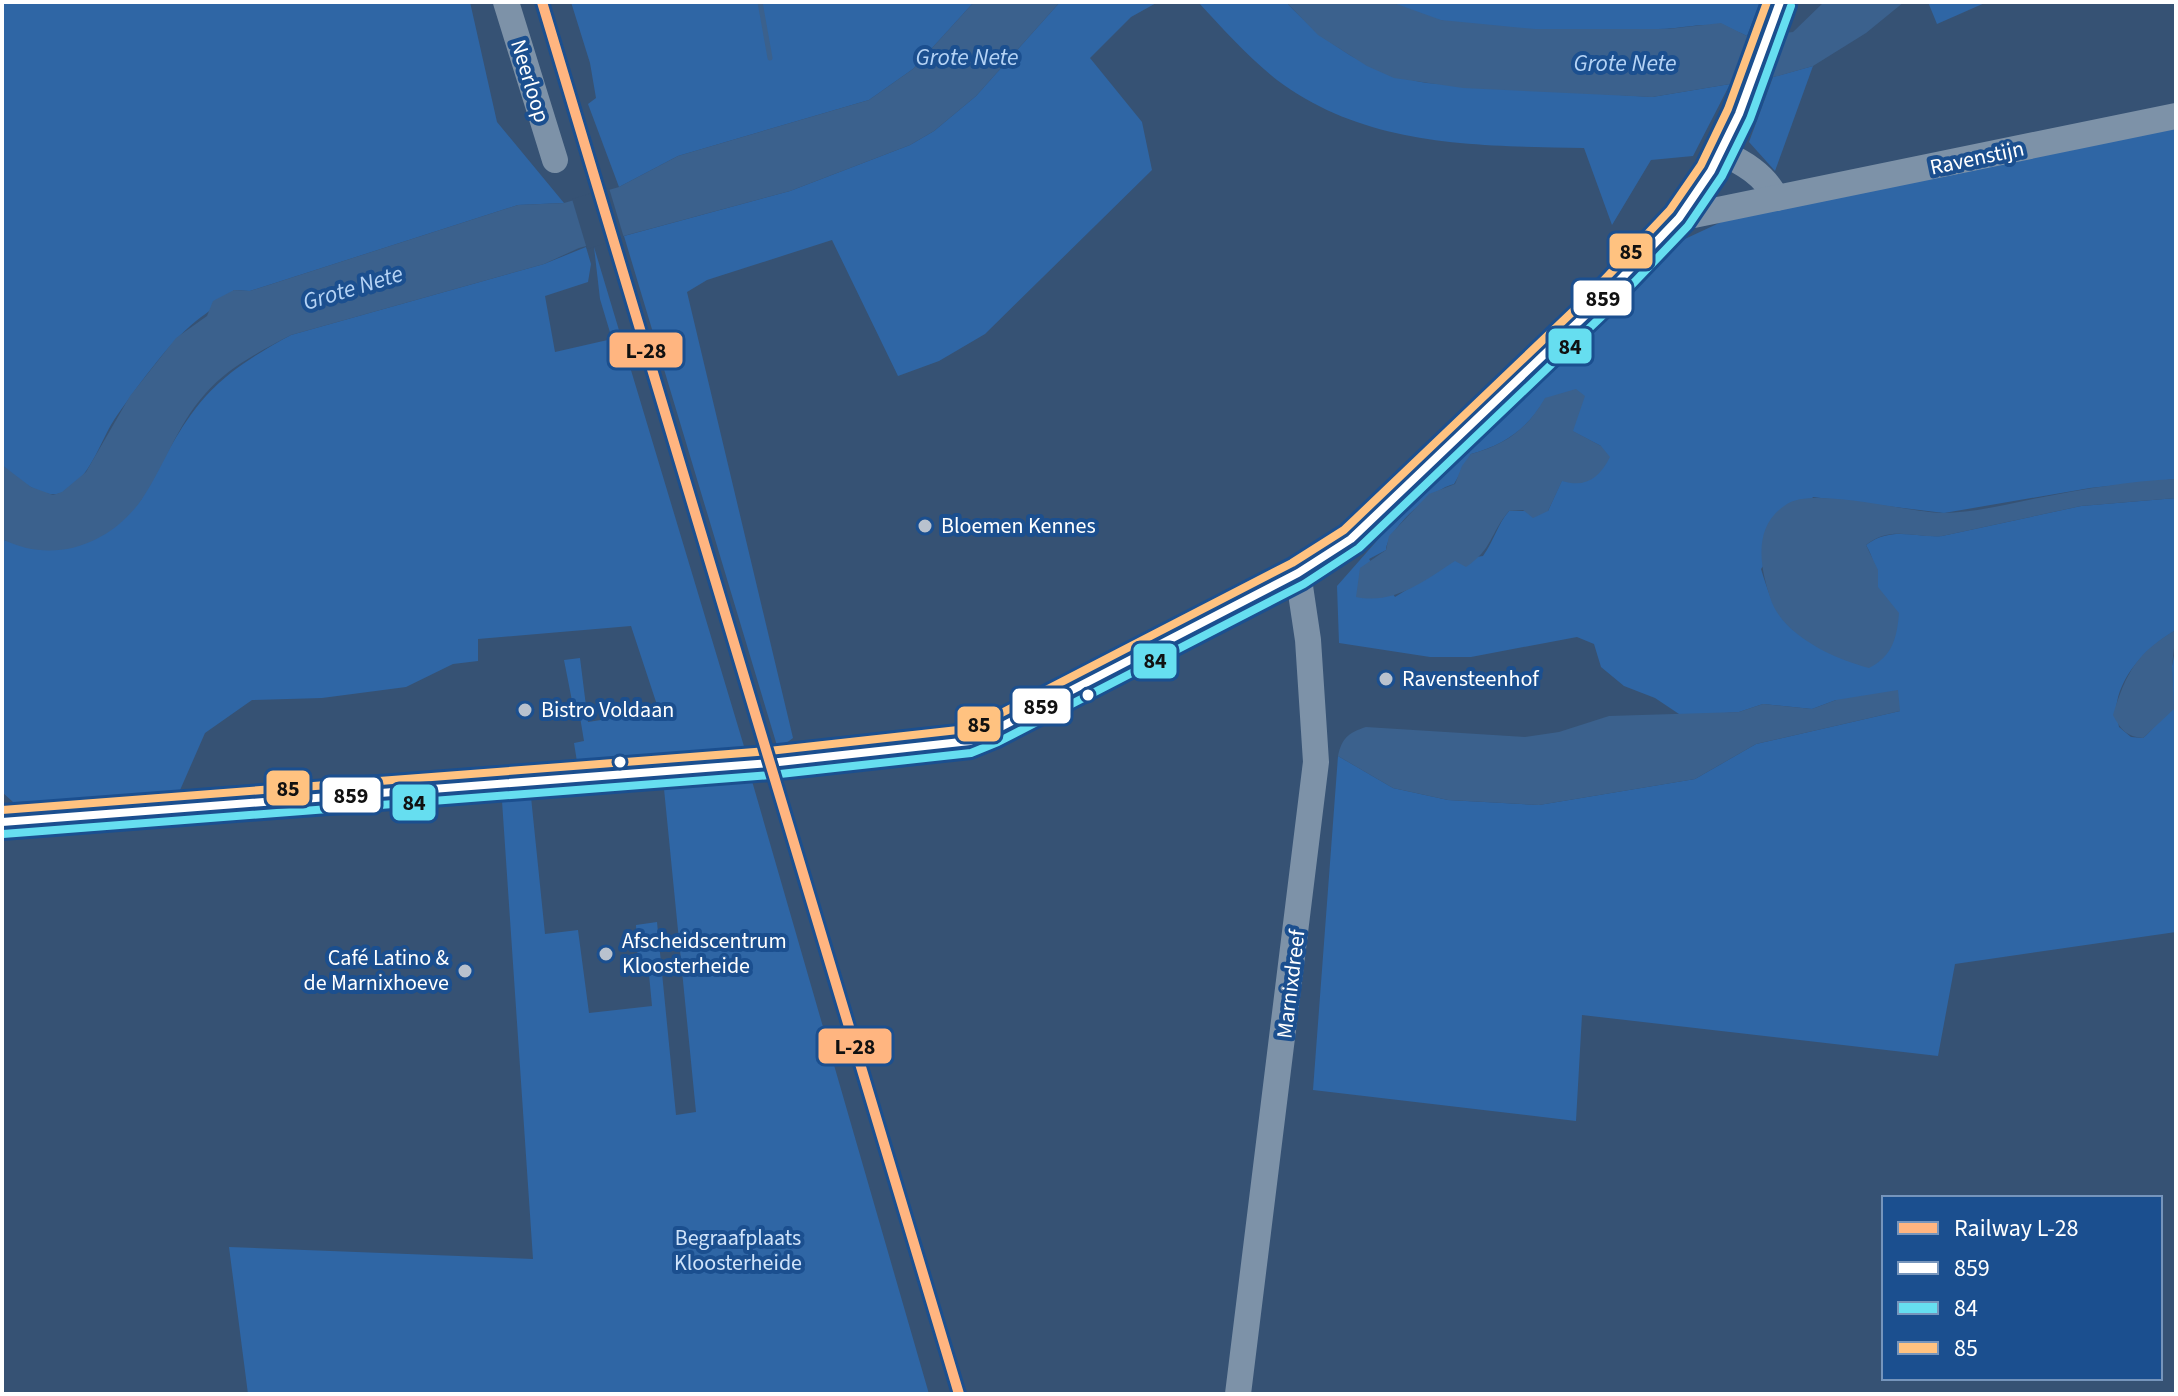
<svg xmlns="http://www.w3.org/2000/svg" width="2178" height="1396" font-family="'Source Sans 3',sans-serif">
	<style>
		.green { fill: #2f66a5; fill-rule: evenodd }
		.water { fill: #3b618d }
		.pier { fill: #365274 }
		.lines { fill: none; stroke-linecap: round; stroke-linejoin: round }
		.stream { stroke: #3b618d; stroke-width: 5 }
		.minor { stroke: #7d92a8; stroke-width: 26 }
		.major { stroke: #7d8ea7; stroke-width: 32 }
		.bus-1-casing { stroke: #1b4f8f; stroke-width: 14 }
		.bus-2-casing { stroke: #1b4f8f; stroke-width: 14 }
		.bus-3-casing { stroke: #1b4f8f; stroke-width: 14 }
		.bus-1 { stroke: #fff; stroke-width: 8 }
		.bus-2 { stroke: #66def0; stroke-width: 8 }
		.bus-3 { stroke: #ffc280; stroke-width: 8 }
		.rail-1-casing { stroke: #1b4f8f; stroke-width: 16 }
		.rail-1 { stroke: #ffb580; stroke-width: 10 }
		.poi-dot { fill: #b9c2ce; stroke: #1b4f8f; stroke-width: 3 }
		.bus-dot { fill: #fff; stroke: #1b4f8f; stroke-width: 3 }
		.labels { text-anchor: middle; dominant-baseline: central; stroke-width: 8; stroke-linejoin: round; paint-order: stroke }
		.street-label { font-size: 22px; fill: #fff; stroke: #1b4f8f }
		.poi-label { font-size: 22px; fill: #fff; stroke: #1b4f8f; text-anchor: start }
		.park-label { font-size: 22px; fill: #cfe3fa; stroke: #1b4f8f }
		.water-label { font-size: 24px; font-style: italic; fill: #b5d3f5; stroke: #1b4f8f }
		.line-badge { stroke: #1b4f8f; stroke-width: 3 }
		.pale-badge-label { font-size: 22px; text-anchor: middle; font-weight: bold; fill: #111 }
	</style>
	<rect width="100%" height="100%" fill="#365274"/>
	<g class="green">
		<path d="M2,2h468l27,120 67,81 -46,2 -268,86 -16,-1c-12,12 -25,21 -38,31 -28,22 -62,70 -82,99 -16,25 -24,60 -53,73 -19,7 -46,-16 -59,-28z"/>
		<path d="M571,2h403l-61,67 -44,31 -191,56 -59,31 -31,-83 8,-6 -6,-35z"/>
		<path d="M1060,2h98l-27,15 -41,41 52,64 10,48 -167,164 -46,27 -41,15 -66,-136 -125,40 -20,12 106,446 -15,11 -154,-513 166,-45 120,-46 24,-14 42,-35z"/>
		<path d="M1198,2h88c41,43 82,71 141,81l225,14 78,-13 -37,72 -42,4 -39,65 -28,-77c-107,-2 -218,-1 -307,-68 -28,-22 -55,-52 -79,-78z"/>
		<path d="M1391,2h369l-13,34c-39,-19 -49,-8 -89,-7 -85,1 -189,13 -267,-27z"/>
		<path d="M1928,2h59l-50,22z"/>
		<path d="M1813,66l-38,105 -26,-29 24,-65z"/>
		<path d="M2176,126v353l-86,9 -146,25 -131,-16 -52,72c17,56 25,58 74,86 25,-38 57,-64 31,-110 26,-19 48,-7 76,-9l139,-30 95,-8v132c-26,15 -53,41 -59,72 -2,7 1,18 2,25l12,10 12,1c11,-9 18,-22 30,-29l-1,-43 4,-21v287l-221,32 -17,92 -356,-41 -6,106 -263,-31 25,-334 55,32 55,12 91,5 156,-26 61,-35 144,-33 -64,-11 -24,9 -49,-5 -24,8 -57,4 -27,-18 -31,-12 -23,-19 -7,-23 -17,-7 -106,20h-41l-91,-14 -2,-57 52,-59 283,-282 60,-28zM1546,398l30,18 -4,15 29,15 -39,34 -14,31h-39c-12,14 -15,30 -26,45l-28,4 -60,37 -26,-38 17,-9c1,-21 48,-62 68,-66l17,-30c35,-10 56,-25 75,-56z"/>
		<path d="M586,247l5,17 -3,18 -43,14 10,56 57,-13 -12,-40 -6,-52 152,506 -168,15 -4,-25 10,-2 -5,-30h-5l-10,-51 16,-2 8,64 71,-11 -28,-85 -153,13v22l-25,3 -47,23 -84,11 -70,2 -47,33 -28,64 -164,5 -11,-10v-253l5,2 134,-41c49,-87 57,-115 150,-165l253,-71z"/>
		<path d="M752,781l177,613h-681l-19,-147 304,12 -31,-458 29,-4 14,137 33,-4 11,83 63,-7 -4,-42 -10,1 -2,-40 21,-3 19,193 20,-3 -32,-323z"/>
	</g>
	<g class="water">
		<path d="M974,2h86l-84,94 -42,35 -24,14 -120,46 -211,57 -35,16 -253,71c-30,16 -63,32 -86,59 -28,31 -40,71 -63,105 -32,46 -89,66 -140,40v-74l29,22 22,8 9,-3 24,-20 44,-76 46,-58 31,-22 6,-15 21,-11 16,1 268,-86 46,-2 55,-16 59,-31 191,-56 44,-31z"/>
		<path d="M1286,2h105l50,18 94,9h133l53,-6 28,14 44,-5 31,-30h80l-38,31 -53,33 -35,10 -126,21 -189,-9 -69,-10 -27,-12 -49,-31z"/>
		<path d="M1576,389l9,7 -12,35 28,15 9,11c-11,22 -25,31 -48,24l-14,30 -15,7 -10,-8 -14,1c-19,22 -16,38 -43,56l-11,-6c-31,20 -61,44 -99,36l4,-29 26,-18 3,-14 40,-42 26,-10 7,-18 9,-12c35,-9 56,-25 74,-56z"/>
		<path d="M2176,479v19l-95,8 -139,30c-28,2 -52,-11 -76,9l12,25v17l21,26c-2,24 -6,43 -30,55 -35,-9 -88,-33 -99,-71 -10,-31 -18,-71 17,-93 26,-17 120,8 155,9 32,0 65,-9 96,-15 46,-9 91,-17 138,-19z"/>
		<path d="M2176,630l-4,36 2,43 -31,29c-16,-1 -23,-9 -30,-23 13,-42 24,-63 63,-85z"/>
		<path d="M1898,690l2,21 -144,33 -61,35 -156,26 -91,-5 -55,-12 -55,-32c4,-18 10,-23 28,-29l159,10 34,-5 50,-16 130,-4 24,-8 49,5 24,-9z"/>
	</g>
	<path class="pier" d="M609,188l15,50 -37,11 -15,-50z"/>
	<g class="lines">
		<path class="stream" d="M760,2l10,56"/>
		<g class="minor">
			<path d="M506,2l49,158"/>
			<path d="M1720,152c23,10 45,23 56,46"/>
			<path d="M1679,218l497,-102"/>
			<path d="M1238,1394l78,-632 -8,-122 -10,-67"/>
		</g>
		<path class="major" d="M2,822l768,-59 200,-22 23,-10 305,-158 53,-34 244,-233 84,-88 32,-47 28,-57 41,-112"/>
		<defs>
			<path id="bus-1" d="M2,822l768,-59 200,-22 23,-10 305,-158 53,-34 244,-233 84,-88 32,-47 28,-57 41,-112"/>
			<path id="bus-2" d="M3,834l768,-59 200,-22 27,-11 306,-158 55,-36 244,-233 85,-89 34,-50 28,-57 41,-113"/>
			<path id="bus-3" d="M2,810l767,-59 198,-22 21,-9 304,-157 52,-33 243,-232 83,-88 31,-45 27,-56 39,-107"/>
		</defs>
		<use href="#bus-1" class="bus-1-casing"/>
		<use href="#bus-2" class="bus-2-casing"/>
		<use href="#bus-3" class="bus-3-casing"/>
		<use href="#bus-1" class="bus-1"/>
		<use href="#bus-2" class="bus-2"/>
		<use href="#bus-3" class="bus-3"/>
		<defs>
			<path id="rail-1" d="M542,2l417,1392"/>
		</defs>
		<use href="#rail-1" class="rail-1-casing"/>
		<use href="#rail-1" class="rail-1"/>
	</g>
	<g class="poi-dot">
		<circle cx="925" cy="526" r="8"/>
		<circle cx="1386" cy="679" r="8"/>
		<circle cx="525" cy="710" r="8"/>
		<circle cx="606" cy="954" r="8"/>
		<circle cx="465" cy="971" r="8"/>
	</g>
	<g class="bus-dot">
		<circle cx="1088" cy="695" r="7"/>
		<circle cx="620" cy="762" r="7"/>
	</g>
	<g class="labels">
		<g class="street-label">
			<text transform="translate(530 81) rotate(73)">Neerloop</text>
			<text transform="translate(1977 158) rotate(-12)">Ravenstijn</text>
			<text transform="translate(1291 984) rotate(-83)">Marnixdreef</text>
		</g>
		<g class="poi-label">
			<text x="941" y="526">Bloemen Kennes</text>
			<text x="1402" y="679">Ravensteenhof</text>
			<text x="541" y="710">Bistro Voldaan</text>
			<text x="622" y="941">Afscheidscentrum<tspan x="622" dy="25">Kloosterheide</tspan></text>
			<text x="449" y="958" text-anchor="end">Café Latino &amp;<tspan x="449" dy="25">de Marnixhoeve</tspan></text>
		</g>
		<g class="park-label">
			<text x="738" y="1238">Begraafplaats<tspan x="738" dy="25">Kloosterheide</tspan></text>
		</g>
		<g class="water-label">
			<text x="967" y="57">Grote Nete</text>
			<text x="1625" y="63">Grote Nete</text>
			<text transform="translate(353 288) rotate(-17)">Grote Nete</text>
		</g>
	</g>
	<g class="line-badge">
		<rect x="1608" y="232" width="46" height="38" rx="8" fill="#ffc280"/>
		<rect x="1572" y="279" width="61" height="38" rx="8" fill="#fff"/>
		<rect x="1547" y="327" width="46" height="38" rx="8" fill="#66def0"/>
		<rect x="608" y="331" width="76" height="38" rx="8" fill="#ffb580"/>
		<rect x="1132" y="642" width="46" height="38" rx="8" fill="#66def0"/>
		<rect x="1011" y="687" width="61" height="38" rx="8" fill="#fff"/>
		<rect x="956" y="705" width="46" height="38" rx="8" fill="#ffc280"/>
		<rect x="265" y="769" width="46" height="38" rx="8" fill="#ffc280"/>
		<rect x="321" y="776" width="61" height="38" rx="8" fill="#fff"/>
		<rect x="391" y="783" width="46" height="39" rx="8" fill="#66def0"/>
		<rect x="817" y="1027" width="76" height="38" rx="8" fill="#ffb580"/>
	</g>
	<g class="pale-badge-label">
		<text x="1631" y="259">85</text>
		<text x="1603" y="306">859</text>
		<text x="1570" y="354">84</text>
		<text x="646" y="358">L-28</text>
		<text x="1155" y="668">84</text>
		<text x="1041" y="714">859</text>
		<text x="979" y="732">85</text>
		<text x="288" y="796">85</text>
		<text x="351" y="803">859</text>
		<text x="414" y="810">84</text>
		<text x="855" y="1054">L-28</text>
	</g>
	<rect width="2178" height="1396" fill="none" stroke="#ffffff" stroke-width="8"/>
	<rect x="1882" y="1196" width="280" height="184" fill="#1b4f8f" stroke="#7695bc" stroke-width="2"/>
	<rect x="1898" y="1222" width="40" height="12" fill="#ffb580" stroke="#7695bc" stroke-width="2"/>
	<text x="1954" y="1236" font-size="24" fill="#ffffff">Railway L-28</text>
	<rect x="1898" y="1262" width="40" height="12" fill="#ffffff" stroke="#7695bc" stroke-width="2"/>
	<text x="1954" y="1276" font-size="24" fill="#ffffff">859</text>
	<rect x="1898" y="1302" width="40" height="12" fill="#66def0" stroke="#7695bc" stroke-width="2"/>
	<text x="1954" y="1316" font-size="24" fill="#ffffff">84</text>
	<rect x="1898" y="1342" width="40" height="12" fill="#ffc280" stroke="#7695bc" stroke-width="2"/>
	<text x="1954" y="1356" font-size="24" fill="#ffffff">85</text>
</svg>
